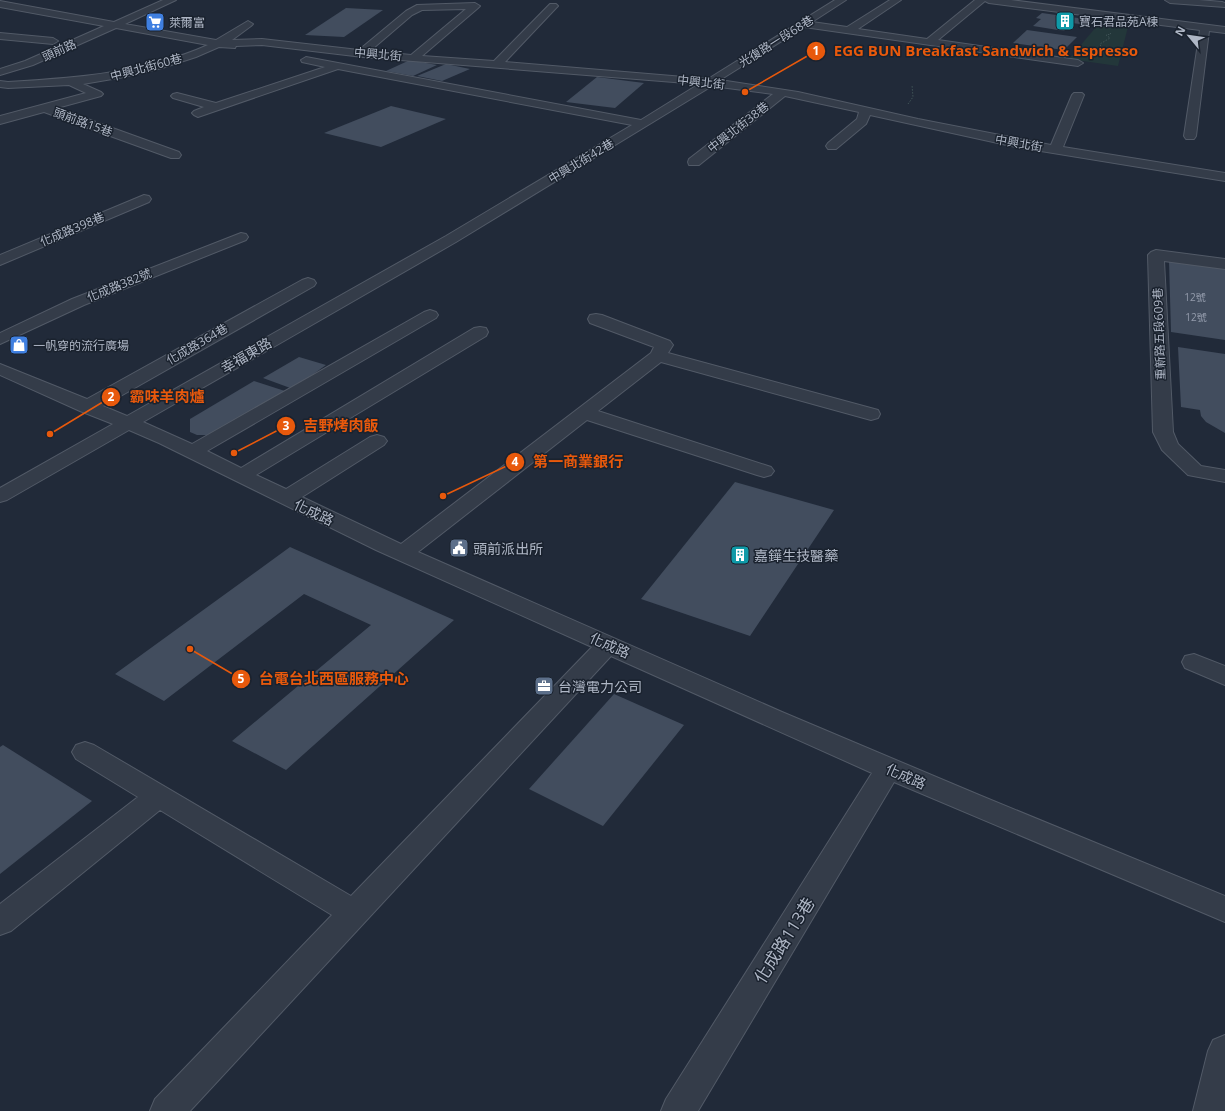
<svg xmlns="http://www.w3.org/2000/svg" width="1225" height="1111" font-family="'Open Sans','Noto Sans TC',sans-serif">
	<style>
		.green { fill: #23373a }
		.building { fill: #424d5e }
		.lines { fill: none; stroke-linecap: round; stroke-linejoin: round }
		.minor-casing { stroke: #525a67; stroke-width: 2 }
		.path { stroke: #405457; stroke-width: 1; stroke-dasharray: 1.5 1.5; stroke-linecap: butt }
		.minor { fill: #343c49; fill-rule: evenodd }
		.labels { text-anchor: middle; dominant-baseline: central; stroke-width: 3; stroke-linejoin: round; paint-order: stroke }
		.far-number-label { font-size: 10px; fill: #949cac }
		.far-poi-label { font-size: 12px; fill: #afb7c6; stroke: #1a222e; text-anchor: start }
		.far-street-label { font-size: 12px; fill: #afb7c6; stroke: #1a222e }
		.street-label { font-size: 14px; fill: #afb7c6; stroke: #1a222e }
		.poi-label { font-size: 14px; fill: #afb7c6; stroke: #1a222e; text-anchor: start }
		.near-street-label { font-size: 17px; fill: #afb7c6; stroke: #1a222e }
		.leader { fill: none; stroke: #e8590c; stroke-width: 1.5 }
		.callout-dot { fill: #e8590c; stroke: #1a222e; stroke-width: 1.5 }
		.mark-label { font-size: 12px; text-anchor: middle; font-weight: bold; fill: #fff }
		.callout-label { font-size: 15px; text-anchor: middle; font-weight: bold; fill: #e8590c; stroke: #1a222e; stroke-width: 3; stroke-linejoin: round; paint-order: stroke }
	</style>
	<rect width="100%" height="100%" fill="#212a39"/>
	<path class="green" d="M1102,20l27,3 -11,43 -49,-7z"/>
	<g class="building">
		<path d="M346,8l37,2 -39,27 -39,-2z"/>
		<path d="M1042,13l50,7 -5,5 -15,-2 -8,8 -31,-5 8,-7 -5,-1z"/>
		<path d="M1027,30l50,7 -13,13 -51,-7z"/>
		<path d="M410,60l27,5 -24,11 -27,-5z"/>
		<path d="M446,64l24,5 -28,12 -25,-5z"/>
		<path d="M597,77l47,6 -29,25 -49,-6z"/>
		<path d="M391,106l55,13 -65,28 -57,-14z"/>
		<path d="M1169,261l56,7v72l-54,-8z"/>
		<path d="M1178,347l47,7v79l-19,-11 -5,-6 -1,-6 -19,-3z"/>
		<path d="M299,357l27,8 -33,24 -30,-11z"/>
		<path d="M254,381l34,11 -71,41 -10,2h-10l-7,-3v-13z"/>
		<path d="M735,482l99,28 -84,126 -109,-37z"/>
		<path d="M290,547l164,73 -168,150 -54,-29 139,-116 -67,-31 -140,107 -49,-27z"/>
		<path d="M614,694l70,31 -81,101 -74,-37z"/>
		<path d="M3,745l89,56 -92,73v-127z"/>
	</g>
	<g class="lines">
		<defs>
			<g id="minor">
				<path d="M163,0h13l-51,24 91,16 32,-19 5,3 -2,2 -19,14 30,-1 97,11 47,-39 11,-6 58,-2 5,3 -2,2 -56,48 72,5 56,-57h6l2,2 -2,2 -51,54 203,17 127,-79h11l-34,22 35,5 43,-27h11l-43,29 69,10 48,-39h36l214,27v6l-16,-2 -13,105 -2,3h-8l-2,-3 16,-106 -211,-27 -4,-2 -47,39 140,20 5,3 -5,3 -274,-39 -84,53 78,12 120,27 133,26 21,-50 2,-2h8l2,2 -21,52 162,26v8l-209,-34 -146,-32 -4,9 -30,25h-8l-2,-3 2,-3 29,-24 2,-7 -74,-16 -86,69h-10l-1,-3 1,-3 84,-65 -61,-8 -256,156 -313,180 49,22 232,-132 6,-2 6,2 2,3 -2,3 -229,133 34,17 233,-140 6,-1 6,1 2,4 -2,4 -230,139 30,14 84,-52 7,-2 7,2 3,4 -3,4 -82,52 99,47 250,-191 3,-6 -64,-24 -2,-4 2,-4 6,-1 6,1 68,26 3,4 -5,8 210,57 2,4 -2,4 -7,2 -210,-58 -63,49 173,56 3,4 -3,4 -7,2 -7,-2 -170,-55 -169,132 364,160 197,83 246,101v26l-331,-140 -196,329h-37l5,-12 206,-326 -261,-117 -421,455h-40l5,-12 177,-184 -172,-105 -149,121 -11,4v-31l138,-107 -62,-38 -4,-7 4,-7 9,-3 9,3 257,151 241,-249 -216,-97 -217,-107 -30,-13 -122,70 -7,2v-14l113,-64 -33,-13 -80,-36v-11l87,35 215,-119 6,-2 6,2 2,3 -2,3 -211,120 24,10 319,-180 186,-111 -294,-56 -140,48 -4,-2 -2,-2 2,-2 10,-4 -31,-9 -2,-2 2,-2 4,-1 39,10 109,-36 -23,-5 -1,-2 5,-3 335,63 58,-36 -336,-27 -101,-12 -26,1 -1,2 -16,-1 -23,10 -34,11 -38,9 -41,7 18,8 2,2 -2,2 -44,12 122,44 2,3 -2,3h-8l-127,-46 -44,12v-8l86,-23 -17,-8 -61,3 -8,-1v-6l8,1c68,-4 137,-9 200,-37l-92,-17 -83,37 -33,10v-6l25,-8 79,-35 -104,-19v-6l114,21zM466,9l-55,46 -41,-4 42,-36 10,-5z"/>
				<path d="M1165,0h34l23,2 3,1v4l-55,-4z"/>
				<path d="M0,33l53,5 5,3 -5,3 -53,-5z"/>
				<path d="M144,195l5,1 2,3 -2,3 -149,63v-10z"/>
				<path d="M241,233l5,1 2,3 -2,3 -162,65 -84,39v-11l72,-34z"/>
				<path d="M1156,250l69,9v10l-61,-8 9,171 5,12 23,22 24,4v12l-37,-7 -26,-25 -9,-18 -5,-177 3,-3z"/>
				<path d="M1194,654l31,12v19l-40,-17 -3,-6 3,-6z"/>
				<path d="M1225,1035v76h-32l15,-60 5,-11z"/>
			</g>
		</defs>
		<use href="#minor" class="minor-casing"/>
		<g class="path">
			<path d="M1092,54l14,-5 -5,-2 -1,-3 10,-6 -4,-3 5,-1 -1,-1"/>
			<path d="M908,104l5,-7 -1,-12"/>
		</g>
		<use href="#minor" class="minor"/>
	</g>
	<defs>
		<symbol id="building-square" viewBox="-11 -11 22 22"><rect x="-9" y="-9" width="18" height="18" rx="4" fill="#0f9aa8" stroke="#1a222e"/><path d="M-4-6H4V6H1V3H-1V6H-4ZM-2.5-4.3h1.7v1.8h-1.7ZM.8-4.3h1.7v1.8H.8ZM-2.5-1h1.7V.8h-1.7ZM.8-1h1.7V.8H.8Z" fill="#fff"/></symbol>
		<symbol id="supermarket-square" viewBox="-11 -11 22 22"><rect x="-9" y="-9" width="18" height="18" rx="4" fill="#3f7fe0" stroke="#1a222e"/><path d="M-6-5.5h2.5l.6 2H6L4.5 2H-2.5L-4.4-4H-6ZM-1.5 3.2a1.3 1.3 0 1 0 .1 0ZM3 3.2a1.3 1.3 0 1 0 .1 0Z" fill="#fff"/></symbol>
		<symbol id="shop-square" viewBox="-11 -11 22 22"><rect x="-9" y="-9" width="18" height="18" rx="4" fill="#3f7fe0" stroke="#1a222e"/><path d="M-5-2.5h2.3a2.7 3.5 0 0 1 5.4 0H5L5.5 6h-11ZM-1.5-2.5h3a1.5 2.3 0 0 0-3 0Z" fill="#fff"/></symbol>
		<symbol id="civic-square" viewBox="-11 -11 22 22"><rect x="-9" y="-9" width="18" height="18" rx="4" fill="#5c6f8a" stroke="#1a222e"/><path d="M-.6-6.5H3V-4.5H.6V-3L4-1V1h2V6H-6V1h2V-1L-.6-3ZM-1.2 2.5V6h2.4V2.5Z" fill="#fff"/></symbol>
		<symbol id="office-square" viewBox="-11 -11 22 22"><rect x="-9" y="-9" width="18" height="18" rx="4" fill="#5c6f8a" stroke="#1a222e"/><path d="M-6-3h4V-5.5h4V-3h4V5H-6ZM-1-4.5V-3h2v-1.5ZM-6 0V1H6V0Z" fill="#fff"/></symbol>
	</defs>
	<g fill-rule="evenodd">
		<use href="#building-square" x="1054" y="10" width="22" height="22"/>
		<use href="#supermarket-square" x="144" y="11" width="22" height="22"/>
		<use href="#shop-square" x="8" y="334" width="22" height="22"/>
		<use href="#civic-square" x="448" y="537" width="22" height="22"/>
		<use href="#building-square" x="729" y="544" width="22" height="22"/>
		<use href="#office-square" x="533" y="675" width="22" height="22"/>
	</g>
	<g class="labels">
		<g class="far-number-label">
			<text x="1195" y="297">12號</text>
			<text x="1196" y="317">12號</text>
		</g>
		<g class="far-poi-label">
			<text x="1079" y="21">寶石君品苑A棟</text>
			<text x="169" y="22">萊爾富</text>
			<text x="33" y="345">一帆穿的流行廣場</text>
		</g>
		<g class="far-street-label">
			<text transform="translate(776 41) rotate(-32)">光復路一段68巷</text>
			<text transform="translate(59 50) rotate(-24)">頭前路</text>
			<text transform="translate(378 54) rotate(5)">中興北街</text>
			<text transform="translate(146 67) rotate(-15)">中興北街60巷</text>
			<text transform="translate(701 82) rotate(6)">中興北街</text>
			<text transform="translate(83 122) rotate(20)">頭前路15巷</text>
			<text transform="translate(738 127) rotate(-38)">中興北街38巷</text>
			<text transform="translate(1019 143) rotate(10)">中興北街</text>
			<text transform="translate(581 161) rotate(-31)">中興北街42巷</text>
			<text transform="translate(72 229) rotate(-23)">化成路398巷</text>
			<text transform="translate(119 285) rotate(-22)">化成路382號</text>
			<text transform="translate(1159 334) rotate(-92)">重新路五段609巷</text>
			<text transform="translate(197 344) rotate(-30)">化成路364巷</text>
		</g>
		<g class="street-label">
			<text transform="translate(246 355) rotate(-30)">幸福東路</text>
			<text transform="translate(314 512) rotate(25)">化成路</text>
			<text transform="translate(610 645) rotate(24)">化成路</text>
			<text transform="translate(906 776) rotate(24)">化成路</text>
		</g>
		<g class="poi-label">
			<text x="473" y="548">頭前派出所</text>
			<text x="754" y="555">嘉鏵生技醫藥</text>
			<text x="558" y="686">台灣電力公司</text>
		</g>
		<g class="near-street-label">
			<text transform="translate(784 940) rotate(-58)">化成路113巷</text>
		</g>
	</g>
	<path class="leader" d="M745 92L816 51M50 434L111 397M234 453L286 426M443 496L515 462M190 649L241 679"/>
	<g class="callout-dot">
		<circle cx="745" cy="92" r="4"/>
		<circle cx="50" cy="434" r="4"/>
		<circle cx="234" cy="453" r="4"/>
		<circle cx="443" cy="496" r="4"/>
		<circle cx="190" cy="649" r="4"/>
		<circle cx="816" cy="51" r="10"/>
		<circle cx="111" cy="397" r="10"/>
		<circle cx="286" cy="426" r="10"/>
		<circle cx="515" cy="462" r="10"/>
		<circle cx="241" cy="679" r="10"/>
	</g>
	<g class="mark-label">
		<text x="816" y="55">1</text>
		<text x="111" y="401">2</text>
		<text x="286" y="430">3</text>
		<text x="515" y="466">4</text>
		<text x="241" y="683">5</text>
	</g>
	<g class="callout-label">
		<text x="986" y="56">EGG BUN Breakfast Sandwich &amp; Espresso</text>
		<text x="167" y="402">霸味羊肉爐</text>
		<text x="341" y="431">吉野烤肉飯</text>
		<text x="578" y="467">第一商業銀行</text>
		<text x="334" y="684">台電台北西區服務中心</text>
	</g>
	<g transform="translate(1189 36) rotate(299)" stroke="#1a222e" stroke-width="3" paint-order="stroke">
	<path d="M0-3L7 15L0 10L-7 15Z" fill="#afb7c6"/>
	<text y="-6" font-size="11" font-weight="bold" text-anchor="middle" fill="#afb7c6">N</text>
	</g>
</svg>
